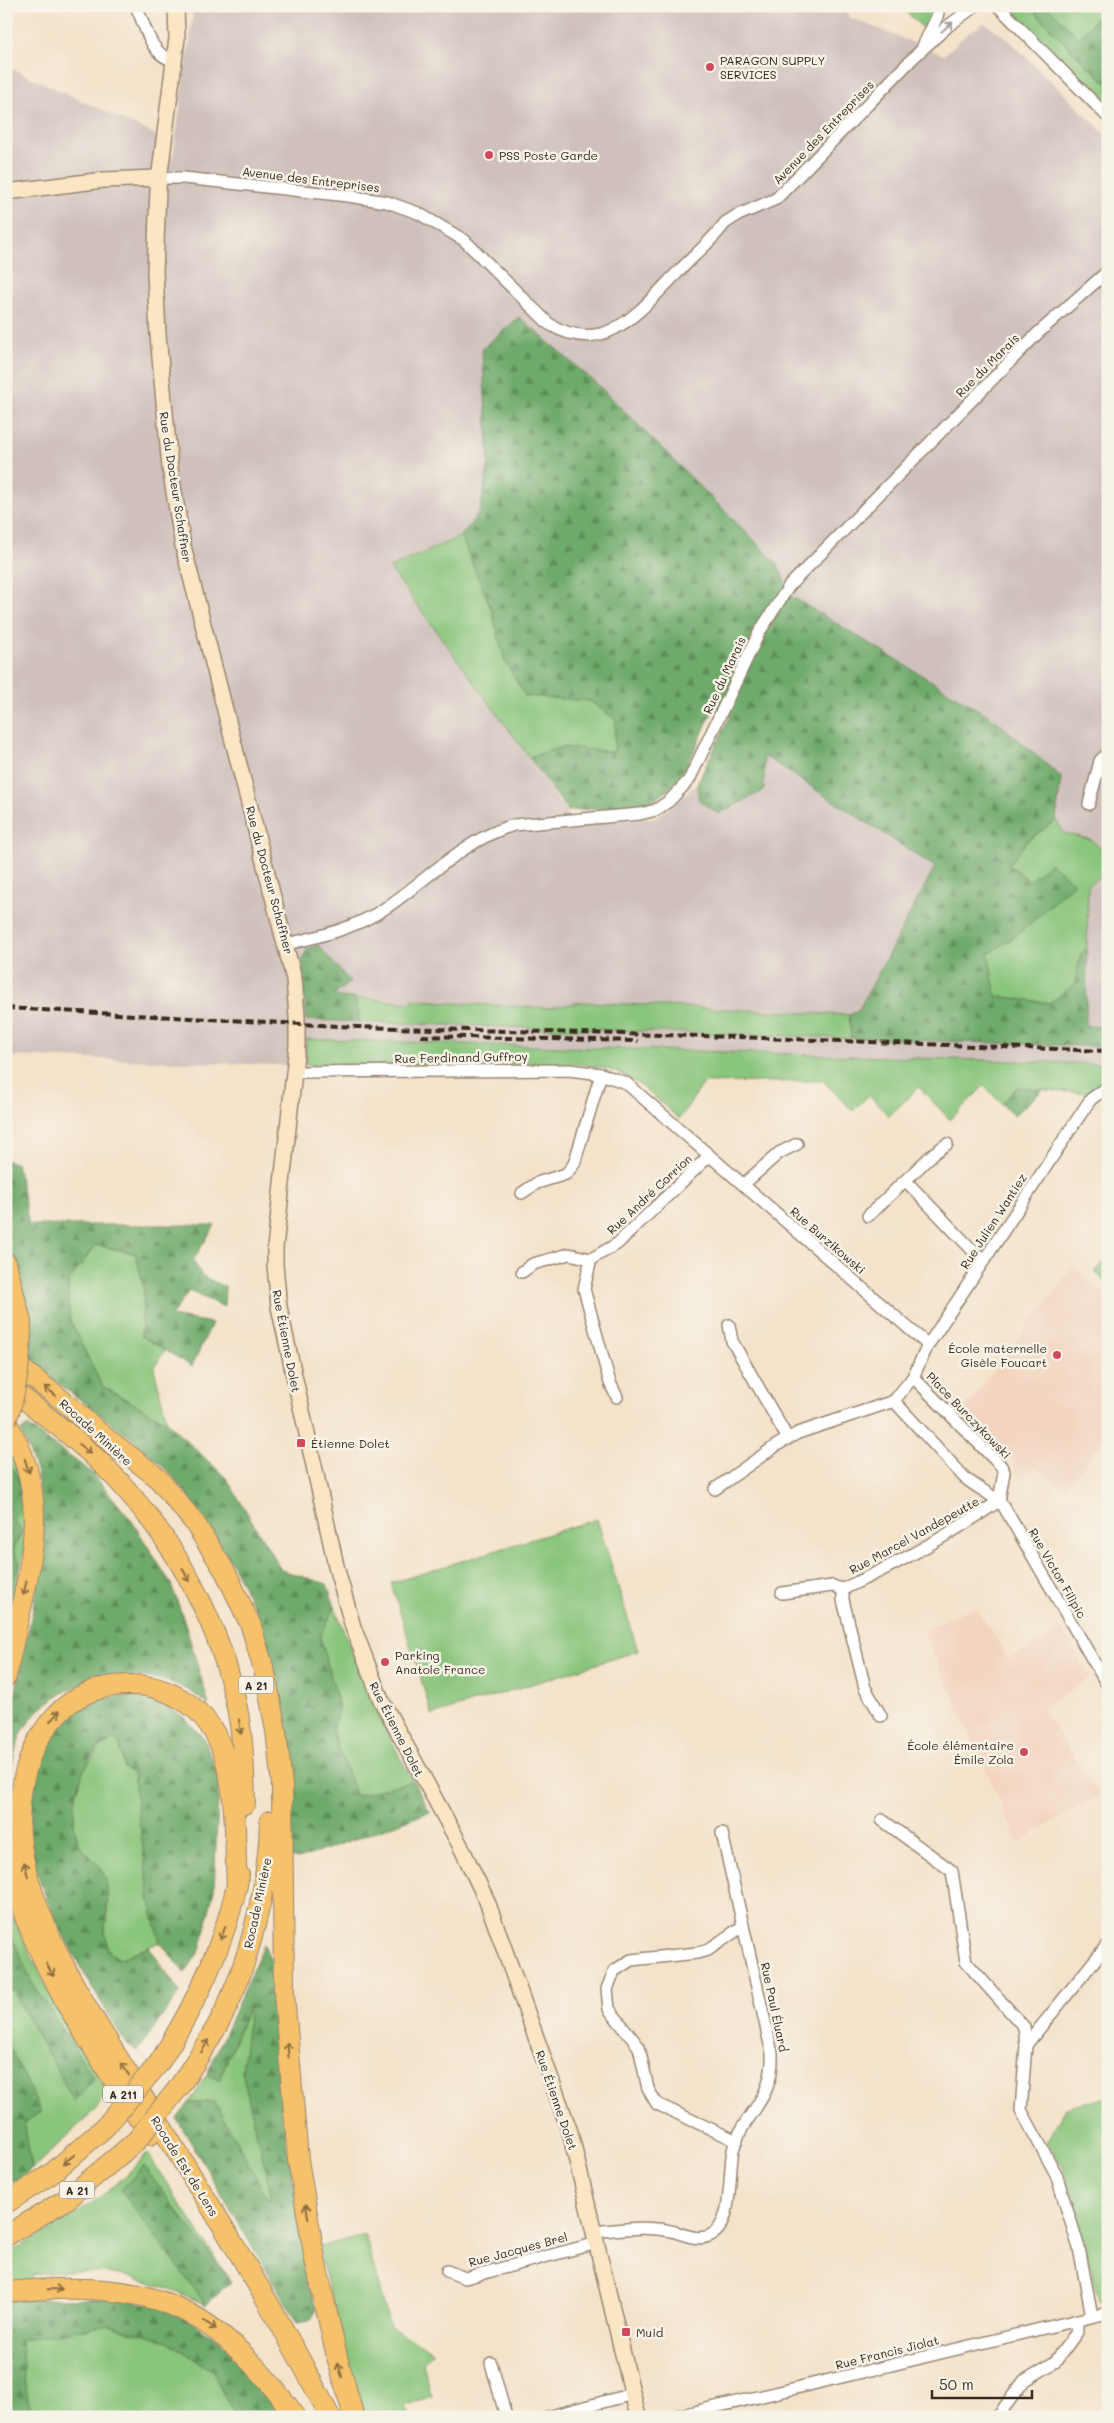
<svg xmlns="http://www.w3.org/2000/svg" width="1114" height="2423" font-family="Mali,sans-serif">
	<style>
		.built { fill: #f3d4bf }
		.industrial { fill: #cfc0bb; fill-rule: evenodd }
		.green { fill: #89c57b; stroke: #62784c }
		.forest { fill: url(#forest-firs); stroke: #546a44 }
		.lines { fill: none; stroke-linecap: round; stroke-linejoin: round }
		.street-casing { stroke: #988674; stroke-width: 14 }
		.secondary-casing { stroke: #988674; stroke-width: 18 }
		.highway-casing { stroke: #988674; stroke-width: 22 }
		.street { stroke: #fff; stroke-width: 11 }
		.secondary { stroke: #fbe6c4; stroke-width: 15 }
		.highway { stroke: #f5c16b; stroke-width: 20 }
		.rail { stroke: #3b2a1e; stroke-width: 4; stroke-dasharray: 8 4; stroke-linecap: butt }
		.highway-bridge-casing { stroke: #988674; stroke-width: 22; stroke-linecap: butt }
		.highway-bridge { stroke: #f5c16b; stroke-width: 20 }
		.oneway { stroke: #a79f9a }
		.oneway2 { stroke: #8f6e41 }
		.poi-dot { fill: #d1495b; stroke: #f7f3e8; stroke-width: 2 }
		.labels { text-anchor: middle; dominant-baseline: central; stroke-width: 5; stroke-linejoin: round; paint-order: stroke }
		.shield { fill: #f7f3e8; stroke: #73665b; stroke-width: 1 }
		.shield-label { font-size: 11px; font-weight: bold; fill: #3b2a1e }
		.poi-label { font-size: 12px; fill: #3b2a1e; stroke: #f7f3e8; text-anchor: start }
		.street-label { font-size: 12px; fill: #3b2a1e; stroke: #f7f3e8 }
	</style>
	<defs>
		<pattern id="forest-firs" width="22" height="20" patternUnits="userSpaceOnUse" patternTransform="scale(1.25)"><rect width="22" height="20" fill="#6eaa6b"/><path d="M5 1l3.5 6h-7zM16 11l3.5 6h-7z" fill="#5c8b57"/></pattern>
	</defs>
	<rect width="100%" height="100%" fill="#f7f3e8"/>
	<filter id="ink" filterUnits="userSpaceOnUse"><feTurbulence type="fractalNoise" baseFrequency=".02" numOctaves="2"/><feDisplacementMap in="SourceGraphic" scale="10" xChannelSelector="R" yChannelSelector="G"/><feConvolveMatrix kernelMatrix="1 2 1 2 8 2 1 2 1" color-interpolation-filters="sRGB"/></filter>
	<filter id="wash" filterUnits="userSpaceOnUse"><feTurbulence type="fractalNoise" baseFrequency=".0096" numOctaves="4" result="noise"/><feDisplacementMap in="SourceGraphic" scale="20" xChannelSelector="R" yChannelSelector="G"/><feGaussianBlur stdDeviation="1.12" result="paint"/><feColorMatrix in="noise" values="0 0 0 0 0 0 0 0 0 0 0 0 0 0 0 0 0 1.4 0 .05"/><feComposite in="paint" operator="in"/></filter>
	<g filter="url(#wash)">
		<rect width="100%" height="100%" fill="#f4e2c9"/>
		<g class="built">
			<path d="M1073,1267l35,30v137l-43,55 -30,-22 -15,11 -6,-8v-8l-3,-5 -6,-7 -7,4 -36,-42z"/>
			<path d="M975,1606l34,53 53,-29 28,47 -48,32 57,86 -81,47 -95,-211z"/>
		</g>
		<path class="industrial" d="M194,6h646l11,12 93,37 24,-22 16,-10 22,14 102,100v927l-802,-25v27l-300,-10v-990l148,68 19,24zM482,350l295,213 14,33 203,123 -183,67 -48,-30 -33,-40 -33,68 -28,24 -14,9 -81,7 -45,-67 -139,-189 71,-32 19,-24 9,-51z"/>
		<g class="green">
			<path d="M900,6h34l-9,24z"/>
			<path d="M1009,6h20l55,57 24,21v23z"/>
			<path d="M1047,6h59l-27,32z"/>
			<path d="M461,536l31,75 13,50 20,35 65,5 26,19 -2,32 -51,-5 -34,10 -139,-189z"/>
			<path d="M1056,820l8,13 28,7 16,16v13l-20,17 -1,63 -6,5 -7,31 -24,18 -54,-7 -8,-42 31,-20 11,-53 -21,-16 18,-24z"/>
			<path d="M355,998l57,5 1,-4 39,4 96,5 34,-6 267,13 2,23 -491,-16z"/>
			<path d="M306,1039l802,25v15l-22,14 -69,-5 -15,16 -18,-18 -34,34 -31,-33 -30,29 -20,-21 -16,16 -30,-30 -119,2 -25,36c-38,-34 -51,-51 -104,-55l-269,1z"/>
			<path d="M96,1245l40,9 8,36 -3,46 24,14 -11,18 13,54 -65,-36 -33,-68 -1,-36z"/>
			<path d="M1108,1258v26l-13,-12z"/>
			<path d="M10,1443l16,61 -2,48 -18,80v-31l14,-38 -7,-12 9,-20 -8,-10 -4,-55 -4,-3v-12z"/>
			<path d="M597,1519l41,132 -206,64 -41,-132z"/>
			<path d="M335,1607c22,60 46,118 78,174l-57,15 -24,-65 7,-24 -19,-71z"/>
			<path d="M114,1739l6,6 4,23 9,4 17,129 10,41 -41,17 -11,-8 -3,-20 3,-30 -5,-30 -23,-25 -7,-21 2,-26 8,-28 17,-24z"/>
			<path d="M13,1918c28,60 59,117 94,172l-13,21 -62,58 -8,-47 16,-10 -34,-73v-49l6,-2 62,113 20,-22 -64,-100 -24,-56z"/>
			<path d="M251,2001l-9,70 29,123 -4,6 -52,-98 -26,1 18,-29 12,6z"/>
			<path d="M1108,2097v205l-2,1 -7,-4 -37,-134 -16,-23 19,-34z"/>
			<path d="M147,2153l84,129 -88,-116 -21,24 84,115c-62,-30 -105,-39 -174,-30v7l-26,2v-30c52,-28 102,-55 141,-101z"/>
			<path d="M365,2235l25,92 44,25 -11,11 9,35 -27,7 4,12h-47l-44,-170z"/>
			<path d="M108,2325l60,16 44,30 24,46h-204l-8,-37 -3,-40z"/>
		</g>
		<g class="forest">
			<path d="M1029,6h18l32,32 29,-32v78l-24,-21z"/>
			<path d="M519,317l79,68 179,178 14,33 203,123 67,58 -5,43 -29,21 -18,24 21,16 20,-18 24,20 -55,51 -31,20 8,42 54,7 24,-18 7,-31 6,-5 -1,77 22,1v20l-257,-9 -2,-23 9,-4 77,-144 -171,-111v34l-46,24 -19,-14 -2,-16 33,-68 -15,-9c-19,34 -30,86 -74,98l-73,6 -39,-54 34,-10 51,5 2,-32 -26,-19 -65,-5 -20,-35 -13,-50 -31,-75 19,-24 9,-51 -7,-112z"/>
			<path d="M318,945l32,37 -15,12 3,3 17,1 5,24 -54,-2 -4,-59 5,-12z"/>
			<path d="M1017,1087l26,3 -30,26 -11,-12z"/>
			<path d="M6,1160l11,4 12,61h186l-22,35 9,16 23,11 -1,20 -35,-16 -18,25 41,7 -20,43 -51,-30 3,-46 -8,-37 -40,-8 -28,37 1,36 33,68 65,36 60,57 54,91 46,14 8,23 -15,30 19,70 -7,24 24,65 57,-15 17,31 -131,47 -10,-2 -30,-238 -24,-50 -31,-51 -34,-45 -41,-37 -100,-74v-41l-10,-46 -13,-34z"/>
			<path d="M28,1426l63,46 41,49 39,63 14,39 24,82c-8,-5 -16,-13 -25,-17 -51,-24 -125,-11 -158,38 -9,13 -12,31 -16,47l-2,-45 36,-172 -7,-83 -16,-42z"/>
			<path d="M6,1463c17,12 20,42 8,58l8,10 -9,19 7,13 -14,38z"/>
			<path d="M131,1695l31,8 23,15 20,22 14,39 -5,111 -14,60 -15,23 -25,-31 -10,-41 -17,-128 -9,-5 -4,-23 -6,-6c-4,2 -10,4 -13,7 -23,18 -35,75 -21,100 6,9 19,16 23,26 9,19 1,40 2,60 1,7 2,13 3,19l11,8 30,-12 31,45 -43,59 -12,-9c-32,-54 -86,-136 -94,-197 -4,-27 0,-53 8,-79 9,-26 31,-56 59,-65 10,-4 22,-4 33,-6z"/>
			<path d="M6,1923l24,56 64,100 -20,22 -62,-112 -6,1z"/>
			<path d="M264,1944l12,30 4,107 7,65 29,163 -5,11 -14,2 -120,-203 12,-16 26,-1 53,97 3,-5 -29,-123 8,-68 -31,77 -12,-6z"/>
			<path d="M6,2039l35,73 -17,10 8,47 -17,13 -9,-5z"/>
			<path d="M143,2166l88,116 -25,23 -85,-115z"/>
			<path d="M120,2298l52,11 58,39 53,69h-47l-24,-46 -44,-30 -60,-16 -87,15 3,40 8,37h-26v-117z"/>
		</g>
	</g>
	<g filter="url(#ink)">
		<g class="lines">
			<defs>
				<g id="street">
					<path d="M136,6c9,19 15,51 38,54"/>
					<path d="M998,6l110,111"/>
					<path d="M923,46l14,-29 2,-11"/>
					<path d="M159,178h25l164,18 39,6 31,11 46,27 85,84c57,34 90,-13 128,-51 15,-16 34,-31 48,-50l11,-7 40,-17 139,-143 33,-30 27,-20"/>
					<path d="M1089,804l11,-43 8,-8"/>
					<path d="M287,944c34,-8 70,-16 100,-37 41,-28 78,-68 127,-82l126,-11 16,-4 13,-9 20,-21 71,-149 29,-45 249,-253 70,-62"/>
					<path d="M294,1072l275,-2 32,4 25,9 302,262"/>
					<path d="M906,1181l70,73 9,5"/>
					<path d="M744,1184l35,-31 18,-9"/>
					<path d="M522,1193l15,-10 29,-9 8,-10 27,-90"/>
					<path d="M868,1216l66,-63 13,-9"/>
					<path d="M591,1259l-7,30 26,94 7,14"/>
					<path d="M522,1272l11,-8 36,-10 22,5 26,-15 92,-88"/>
					<path d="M729,1325l3,16 56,98"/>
					<path d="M913,1377l15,-32 156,-236 7,-10 17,-12"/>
					<path d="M715,1489l62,-44 21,-12 96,-32"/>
					<path d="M999,1501l5,-29 -3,-6 -88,-89 -19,24 70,76c12,11 31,18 40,30l104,179"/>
					<path d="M843,1589v11l22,88 16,28"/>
					<path d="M782,1593l50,-7 11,3c54,-25 107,-54 156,-88"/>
					<path d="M882,1820l70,51 14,91 58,65 2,18 -5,65 35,64 23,74 13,68"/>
					<path d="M1026,2045l82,-101"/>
					<path d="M737,2141l-80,-37 -9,-15 -9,-42 -30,-38 -2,-20 7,-18 17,-11 66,-7 11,-3 35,-24"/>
					<path d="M595,2232c25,-3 51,-6 76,-1 13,3 27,11 40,4 23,-11 17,-62 22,-85 10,-38 41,-47 39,-97l-50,-220"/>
					<path d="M447,2271l18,7 132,-35"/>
					<path d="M491,2363l15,54"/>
					<path d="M547,2417l86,-23"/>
					<path d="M672,2417c146,-33 290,-70 436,-104"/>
					<path d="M997,2417l27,-36 31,-19 22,-30v-12"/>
				</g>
				<g id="secondary">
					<path d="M176,6l1,32 -19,150 -3,84 3,63 12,133 13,78 111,433 3,37v29l-22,203v17l4,42 58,263 16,57 28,73 79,145 27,56 83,231 68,285"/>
					<path d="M6,192l98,-12 55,-2"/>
				</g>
				<g id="highway">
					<path d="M6,1263l15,59"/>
					<path d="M6,1357l56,43 60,52"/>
					<path d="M6,1385c44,34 90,68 125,110 55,64 96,146 109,230 4,26 4,52 5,79"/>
					<path d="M6,1422c54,86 16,164 0,255"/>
					<path d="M113,1443l44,34 37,45 32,51 25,53 15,51 10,54 6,54 2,208 14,167 17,100 22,97 17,60"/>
					<path d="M6,1854c22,103 87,194 144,281"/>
					<path d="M237,1886c-4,-61 6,-152 -56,-187 -15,-9 -30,-14 -48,-14 -30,-1 -56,8 -77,30 -37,40 -44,103 -30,155 23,86 76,162 123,237 63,101 127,203 181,310"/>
					<path d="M159,2063c36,-58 67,-120 80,-188"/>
					<path d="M179,2087c13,-20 26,-40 38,-61 31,-56 52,-142 53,-205"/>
					<path d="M6,2203l45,-29 54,-47"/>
					<path d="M6,2236l61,-37 54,-45"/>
					<path d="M6,2292c145,-12 202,6 290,125"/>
				</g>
			</defs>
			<use href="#street" class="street-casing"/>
			<use href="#secondary" class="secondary-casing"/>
			<use href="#highway" class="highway-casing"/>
			<use href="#street" class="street"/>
			<use href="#secondary" class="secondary"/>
			<use href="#highway" class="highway"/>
			<g class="rail">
				<path d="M6,1008l351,19 379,10 372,14"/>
				<path d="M421,1036l217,5"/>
			</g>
			<defs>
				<g id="highway-bridge">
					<path d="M6,1421c12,-33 15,-65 15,-99"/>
					<path d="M105,2127l54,-64"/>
					<path d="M121,2154l16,-14 42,-53"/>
				</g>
			</defs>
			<use href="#highway-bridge" class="highway-bridge-casing"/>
			<use href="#highway-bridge" class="highway-bridge"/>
		</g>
		<defs><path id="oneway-shaft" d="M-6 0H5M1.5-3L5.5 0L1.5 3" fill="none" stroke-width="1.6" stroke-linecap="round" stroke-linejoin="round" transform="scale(1.25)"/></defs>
		<use class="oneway" href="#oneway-shaft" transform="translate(947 27) rotate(-40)"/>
		<g class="oneway2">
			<use href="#oneway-shaft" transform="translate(50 1391) rotate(-142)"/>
			<use href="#oneway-shaft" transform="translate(85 1449) rotate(41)"/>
			<use href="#oneway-shaft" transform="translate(27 1466) rotate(72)"/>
			<use href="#oneway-shaft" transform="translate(186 1575) rotate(61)"/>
			<use href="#oneway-shaft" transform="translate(25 1588) rotate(102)"/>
			<use href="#oneway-shaft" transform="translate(55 1716) rotate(-47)"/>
			<use href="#oneway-shaft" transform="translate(240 1727) rotate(82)"/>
			<use href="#oneway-shaft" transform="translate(26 1869) rotate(-104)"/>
			<use href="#oneway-shaft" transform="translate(223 1933) rotate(110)"/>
			<use href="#oneway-shaft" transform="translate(50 1970) rotate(61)"/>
			<use href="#oneway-shaft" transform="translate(205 2046) rotate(-59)"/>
			<use href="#oneway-shaft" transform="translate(288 2050) rotate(-94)"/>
			<use href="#oneway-shaft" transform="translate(125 2069) rotate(-122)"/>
			<use href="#oneway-shaft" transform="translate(69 2159) rotate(142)"/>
			<use href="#oneway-shaft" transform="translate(307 2211) rotate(-100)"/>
			<use href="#oneway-shaft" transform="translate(55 2289) rotate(-1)"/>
			<use href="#oneway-shaft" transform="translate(210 2325) rotate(34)"/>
			<use href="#oneway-shaft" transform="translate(340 2370) rotate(-106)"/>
		</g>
	</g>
	<g class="poi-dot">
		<circle cx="710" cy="67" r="5"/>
		<circle cx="489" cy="155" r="5"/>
		<circle cx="1057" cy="1355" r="5"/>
		<rect x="296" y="1438" width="10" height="10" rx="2.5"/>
		<circle cx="385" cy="1662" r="5"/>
		<circle cx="1024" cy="1752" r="5"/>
		<rect x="621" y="2327" width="10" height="10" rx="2.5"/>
	</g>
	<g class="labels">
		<g class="shield">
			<rect x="238.5" y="1676.5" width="35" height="17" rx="4"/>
			<rect x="103" y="2085.5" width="40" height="17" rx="4"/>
			<rect x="59.5" y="2181.5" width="35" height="17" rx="4"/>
		</g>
		<g class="shield-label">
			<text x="256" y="1685">A 21</text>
			<text x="123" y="2094">A 211</text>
			<text x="77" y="2190">A 21</text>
		</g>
		<g class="poi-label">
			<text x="720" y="60">PARAGON SUPPLY<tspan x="720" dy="14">SERVICES</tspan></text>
			<text x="499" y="155">PSS Poste Garde</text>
			<text x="1047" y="1348" text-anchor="end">École maternelle<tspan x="1047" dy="14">Gisèle Foucart</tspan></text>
			<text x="311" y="1443">Étienne Dolet</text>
			<text x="395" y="1655">Parking<tspan x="395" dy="14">Anatole France</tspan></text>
			<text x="1014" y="1745" text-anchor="end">École élémentaire<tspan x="1014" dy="14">Émile Zola</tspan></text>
			<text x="636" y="2332">Muid</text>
		</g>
		<g class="street-label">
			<text transform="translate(823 132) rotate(-46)">Avenue des Entreprises</text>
			<text transform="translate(311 179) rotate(7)">Avenue des Entreprises</text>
			<text transform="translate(987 365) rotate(-45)">Rue du Marais</text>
			<text transform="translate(176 487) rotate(81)">Rue du Docteur Schaffner</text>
			<text transform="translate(724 675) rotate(-65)">Rue du Marais</text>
			<text transform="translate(270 880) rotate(75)">Rue du Docteur Schaffner</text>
			<text transform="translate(461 1057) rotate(-1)">Rue Ferdinand Guffroy</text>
			<text transform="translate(649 1194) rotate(-43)">Rue André Corrion</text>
			<text transform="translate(993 1221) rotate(-57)">Rue Julien Wantiez</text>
			<text transform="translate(828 1240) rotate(41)">Rue Burzikowski</text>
			<text transform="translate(287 1341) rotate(79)">Rue Étienne Dolet</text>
			<text transform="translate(969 1415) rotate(46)">Place Burczykowski</text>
			<text transform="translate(96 1432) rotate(42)">Rocade Minière</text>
			<text transform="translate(914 1535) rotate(-29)">Rue Marcel Vandepeutte</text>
			<text transform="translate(1058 1573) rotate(60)">Rue Victor Filipic</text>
			<text transform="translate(397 1729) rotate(63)">Rue Étienne Dolet</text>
			<text transform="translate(257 1903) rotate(-78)">Rocade Minière</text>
			<text transform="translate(775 2007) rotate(78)">Rue Paul Éluard</text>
			<text transform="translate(557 2100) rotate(71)">Rue Étienne Dolet</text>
			<text transform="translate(185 2166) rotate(58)">Rocade Est de Lens</text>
			<text transform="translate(518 2249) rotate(-15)">Rue Jacques Brel</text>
			<text transform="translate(887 2352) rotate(-14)">Rue Francis Jiolat</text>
		</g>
	</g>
	<rect width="1114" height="2423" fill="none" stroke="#f7f3e8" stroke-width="25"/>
	<path d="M932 2390v8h100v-8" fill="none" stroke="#3b2a1e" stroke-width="2.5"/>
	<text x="939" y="2390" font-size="15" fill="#3b2a1e" stroke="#f7f3e8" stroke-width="4" paint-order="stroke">50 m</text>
</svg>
